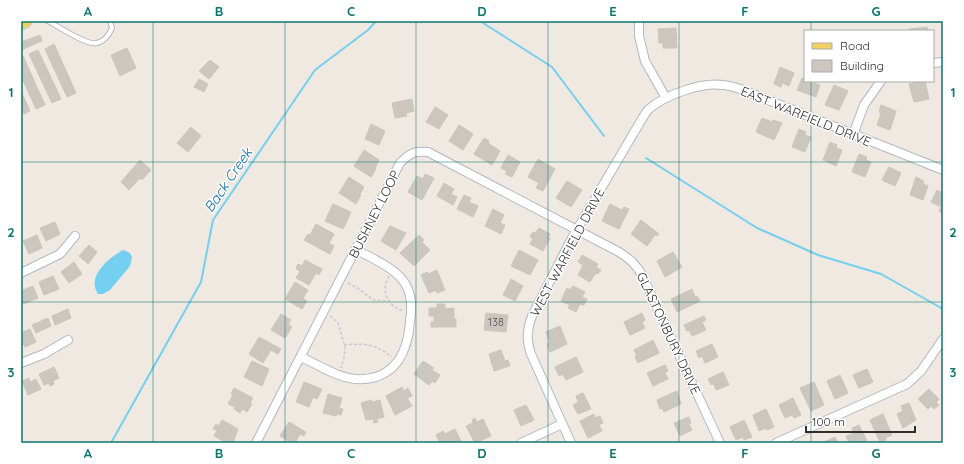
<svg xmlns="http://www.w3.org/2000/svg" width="964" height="464" font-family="Quicksand,sans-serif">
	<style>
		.water { fill: #75cff0 }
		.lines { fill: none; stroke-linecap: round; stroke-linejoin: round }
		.stream { stroke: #75cff0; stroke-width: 2 }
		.building { fill: #cbc7bf; stroke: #cbc5ba }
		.service-casing { stroke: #b4b7c1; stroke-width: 6 }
		.minor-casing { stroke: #b4b7c1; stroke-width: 10 }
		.primary-casing { stroke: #c9c9c9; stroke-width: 15 }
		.path { stroke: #c9c9c9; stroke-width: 1.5; stroke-dasharray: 3 2; stroke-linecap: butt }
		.service { stroke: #fff; stroke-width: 4 }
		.minor { stroke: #fff; stroke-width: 8 }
		.primary { stroke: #f2d163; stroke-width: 13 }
		.grid { fill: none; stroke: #0f766e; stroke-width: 1; stroke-opacity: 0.55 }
		.labels { text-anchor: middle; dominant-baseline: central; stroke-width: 3; stroke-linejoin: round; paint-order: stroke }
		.number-label { font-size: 11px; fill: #555452 }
		.street-label { font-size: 13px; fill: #2e2e2e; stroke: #fff }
		.water-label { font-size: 14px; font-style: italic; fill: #0d6fa3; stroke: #fff }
		.neatline { fill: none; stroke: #0f766e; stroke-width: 1.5 }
		.grid-label { font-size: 13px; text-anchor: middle; font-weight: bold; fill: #0f766e }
	</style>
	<rect width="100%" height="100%" fill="#efe9e1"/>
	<path class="water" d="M123,250l7,3 2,4 -2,9 -20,24 -7,4h-5c-12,-18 11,-36 25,-44z"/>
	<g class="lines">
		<g class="stream">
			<path d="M480,21l72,46 52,69"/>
			<path d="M646,158l111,70 61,27 63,19 62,35"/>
			<path d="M111,443l90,-161 12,-62 102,-150 53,-40 8,-9"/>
		</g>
	</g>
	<g class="building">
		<path d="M927,27l1,4h-19v-2z"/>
		<path d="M676,28l1,20h-14v-5h-4l-1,-14z"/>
		<path d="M40,35l2,6 -21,9v-8z"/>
		<path d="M54,44l22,49 -9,4 -22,-48z"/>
		<path d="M127,48l9,20 -16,8 -9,-21z"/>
		<path d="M38,50l23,49 -9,4 -23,-49z"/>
		<path d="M23,56l22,49 -9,4 -15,-33v-19z"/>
		<path d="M210,60l9,7 -10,12 -10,-8z"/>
		<path d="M780,67l14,6 -5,13 -7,-3 -1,4 -7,-3z"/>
		<path d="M802,78l3,1v2h10l-1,2 6,2 -4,12 -19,-7z"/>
		<path d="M199,79l9,5 -4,8 -10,-5z"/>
		<path d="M922,81h3l4,18 -15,3 -5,-18z"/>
		<path d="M834,85l14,6 -9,19 -14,-5z"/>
		<path d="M21,91l9,20 -6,3 -3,-6z"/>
		<path d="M412,99l2,12 -8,2 1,3 -12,2 -3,-15z"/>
		<path d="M881,105l15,6 -6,19 -13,-5 4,-12 -2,-1z"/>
		<path d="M435,107l13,8 -9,14 -13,-7z"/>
		<path d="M762,118l10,4 1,-2 9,3 -8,17 -18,-8z"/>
		<path d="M371,124l14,7 -6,14 -14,-6z"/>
		<path d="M459,125l14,9 -10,16 -14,-9z"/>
		<path d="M191,127l10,9 -13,16 -11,-9z"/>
		<path d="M799,129l7,3 -1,3 6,2 -6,15 -13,-5z"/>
		<path d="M484,138l5,3 -1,2 12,8 -8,14 -18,-11z"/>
		<path d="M830,142l7,3 -1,3 6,2 -6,16 -13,-6z"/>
		<path d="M364,150l15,10 -4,8 1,1 -5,8 -17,-11z"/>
		<path d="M859,154l8,3 -1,3 5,2 -6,15 -13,-5z"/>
		<path d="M508,155l12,7 -8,15 -7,-3 2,-3 -6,-3z"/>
		<path d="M538,159l17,10 -12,22 -7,-3 3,-5 -11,-6z"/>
		<path d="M140,160l11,10 -9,10 -2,-2 -11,12 -8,-8z"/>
		<path d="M889,167l12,6 -6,13 -13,-6z"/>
		<path d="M425,174l9,4 -12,22 -14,-8 9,-16 6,3z"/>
		<path d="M349,177l15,10 -4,7 1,1 -5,9 -17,-11z"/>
		<path d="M916,177l8,4 -1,3 5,2 -5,14 -13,-5z"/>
		<path d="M567,181l15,9 -11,17 -15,-9z"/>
		<path d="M444,183l10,6 -3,5 6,3 -4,8 -16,-9z"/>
		<path d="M937,190l6,3v20l-4,-2 2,-4 -10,-5z"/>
		<path d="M464,195l7,3 -2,4 9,4 -5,11 -16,-8z"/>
		<path d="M333,204l18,8 -8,17 -18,-8z"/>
		<path d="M610,204l12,6 2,-3 5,2 -10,20 -17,-8z"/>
		<path d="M493,209l11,6 -4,8 5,2 -4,9 -16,-8z"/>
		<path d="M641,220l18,14 -2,2 -2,-1 -8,11 -16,-12z"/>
		<path d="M55,222l5,12 -14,7 -6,-13z"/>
		<path d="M316,224l18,10 -5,9 5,3 -4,8 -26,-14 4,-6 2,1z"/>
		<path d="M390,226l16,7 -10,17 -15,-9z"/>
		<path d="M539,228l11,6 -2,4h2l-7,13 -13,-7 3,-6 -3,-1 3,-5 2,1z"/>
		<path d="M37,235l5,13 -13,6 -6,-13z"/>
		<path d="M419,235l5,5 -2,2 8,8 -16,16 -14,-13z"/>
		<path d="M89,245l8,7 -9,12 -9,-8z"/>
		<path d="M519,250l19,10 -8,15 -19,-9z"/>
		<path d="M673,252l9,15 -17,10 -8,-16z"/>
		<path d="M582,255l16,9 -2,3 5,3 -3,4 -2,-1 -6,9 -12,-7 5,-10 -5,-3z"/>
		<path d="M305,260l17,9 -3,6 -3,-2 -7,12 -13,-7 4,-7 -4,-2 2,-5 4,2z"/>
		<path d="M74,262l8,12 -13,9 -8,-11z"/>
		<path d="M437,270l8,20 -8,3 -1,-3 -7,3 -8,-18 6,-3 1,2z"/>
		<path d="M53,276l6,13 -15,6 -5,-13z"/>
		<path d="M511,279l12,7 -8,15 -12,-6z"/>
		<path d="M295,282l13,8 -5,8 4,3 -5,8 -17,-10z"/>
		<path d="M33,286l5,12 -14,6 -3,-6v-7z"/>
		<path d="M573,286l12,6 -3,5 5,2 -3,6 -4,-1 -4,8 -8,-4 2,-3 -9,-4 6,-13 3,2z"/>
		<path d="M692,289l3,8 2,-1 3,5 -23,11 -6,-13z"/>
		<path d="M437,304h8v5l9,-1v11h2v8h-25v-5h3v-6h-5v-8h8z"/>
		<path d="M68,309l3,9 -16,7 -3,-9z"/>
		<path d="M486,313l22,2 -2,17 -22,-2z"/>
		<path d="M642,313l3,7 -3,2 3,6 -15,7 -6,-13z"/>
		<path d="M281,314l10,6 -3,4 4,3 -7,11 -14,-8z"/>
		<path d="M704,316l2,4 -4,2 4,8 -14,6 -3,-6 -2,1 -3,-6z"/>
		<path d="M48,318l3,8 -15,7 -4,-8z"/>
		<path d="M560,326l7,18 -17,8 -3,-8 3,-1 -4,-11z"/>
		<path d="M30,329l6,13 -11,5 -1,-3 -3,1v-12z"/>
		<path d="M259,337l22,12 -3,5 -7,-4 -8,13 -14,-9z"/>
		<path d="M653,340l6,13 -21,10 -3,-6 2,-1 -3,-6z"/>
		<path d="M712,344l6,13 -13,6 -3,-7 -3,2 -3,-7z"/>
		<path d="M501,350l4,11 3,-1 2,6 -16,5 -5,-17z"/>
		<path d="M576,357l7,15 -17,8 -3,-6 -4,2 -4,-9z"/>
		<path d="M252,361l17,8 -7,17 -18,-9z"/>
		<path d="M423,361l11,7 -2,2 8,5 -5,8 -3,-2 -3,4 -15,-11z"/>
		<path d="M665,365l3,6 -3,2 3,6 -15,7 -6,-13z"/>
		<path d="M54,367l5,11 -6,3 1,3 -4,2 -1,-3 -5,2 -5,-11z"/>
		<path d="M867,369l6,13 -14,6 -6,-13z"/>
		<path d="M723,372l6,13 -13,5 -2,-6 -3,1 -3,-6z"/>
		<path d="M840,375l8,18 -13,6 -8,-18z"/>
		<path d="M29,378l1,4 6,-3 5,10 -13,6 -6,-14z"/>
		<path d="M304,382l18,7 -5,10 -4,-2 -4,10 -13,-5z"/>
		<path d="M814,382l10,23 -13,6 -11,-23z"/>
		<path d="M402,387l2,4 4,-3 4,8 -5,2 5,8 -17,9 -9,-19z"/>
		<path d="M234,388l19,10 -3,5 2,1 -5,8 -5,-3 -2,4 -6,-4 1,-2 -7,-3 5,-9 -2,-1z"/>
		<path d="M929,389l10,10 -3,3 3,3 -5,4 -3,-3 -3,3 -10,-10z"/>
		<path d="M677,391l4,13 -17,8 -2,-4 -2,1 -3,-9z"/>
		<path d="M583,393l8,16 -13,5 -5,-9 5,-3 -2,-6z"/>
		<path d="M328,394l14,4 -3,10 4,1 -2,6 -4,-1 -1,2 -13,-3z"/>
		<path d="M793,398l8,17 -7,3 -2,-3 -7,3 -6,-13z"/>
		<path d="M371,400l1,2 8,-2 4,17 -8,2 2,3 -4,1 -1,-4 -7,1 -5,-17z"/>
		<path d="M909,403l7,17 -13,8 -6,-14 6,-3 -2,-5z"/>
		<path d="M526,405l8,15 -13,6 -7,-16z"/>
		<path d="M766,409l8,18 -7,3 -1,-2 -7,3 -6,-16z"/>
		<path d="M594,414l1,4 5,-2 3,7 -4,2 3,6 -14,7 -8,-17z"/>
		<path d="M883,414l9,21 -7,3 1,2 -6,2 -10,-22z"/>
		<path d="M689,417l2,6 -2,1 3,6 -12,6 -6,-13z"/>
		<path d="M475,418l2,4 6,-3 8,17 -16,7 -9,-17 7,-3 -1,-3z"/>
		<path d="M222,420l16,9 -5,14h-6l-13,-7 3,-6 -4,-1 3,-5 3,2z"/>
		<path d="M744,420l8,17 -8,3 -1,-3 -7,3 -6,-13z"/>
		<path d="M289,422l17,10 -2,4 -4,-2 -5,9h-3l-12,-7z"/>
		<path d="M859,425l8,16 -4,2h-14l-3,-7 8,-3 -2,-5z"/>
		<path d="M455,429l7,14h-22l-4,-8 7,-4 2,3z"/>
		<path d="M835,437l3,6h-16z"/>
	</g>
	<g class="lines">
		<defs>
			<path id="service" d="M48,21c10,5 39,25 49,22 8,-2 12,-8 15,-15l-2,-7"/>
			<g id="minor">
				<path d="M639,21v15l6,25 21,37"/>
				<path d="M933,63l10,-1"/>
				<path d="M853,135l11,-30 17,-24"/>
				<path d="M21,273l39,-19 15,-18"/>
				<path d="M301,357c18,8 41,24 62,22 34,-2 45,-29 47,-58 2,-12 2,-25 -4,-36 -10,-17 -33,-26 -49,-35"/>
				<path d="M21,363l23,-9 24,-14"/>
				<path d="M256,443l144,-280c10,-10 14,-12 28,-11l191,100c11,7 18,13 24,25l77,166"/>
				<path d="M521,443l41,-19"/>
				<path d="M571,443l-40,-89c-5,-15 -4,-24 1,-38l40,-78 67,-114c3,-5 6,-11 10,-15 16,-14 53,-27 73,-24 7,0 15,3 21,5l200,80"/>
				<path d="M776,443l131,-59 14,-13 22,-32"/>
			</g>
			<path id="primary" d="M21,23l4,-2"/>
		</defs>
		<use href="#service" class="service-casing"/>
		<use href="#minor" class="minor-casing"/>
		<use href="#primary" class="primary-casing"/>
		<g class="path">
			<path d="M389,276c-9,16 -1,31 15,35"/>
			<path d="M348,283l11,6 14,11 15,1"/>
			<path d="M330,316l8,7 7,24 -1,11 -3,10"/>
			<path d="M344,345c20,-2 32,-1 48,12"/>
		</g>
		<use href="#service" class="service"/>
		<use href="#minor" class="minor"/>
		<use href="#primary" class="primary"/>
	</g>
	<path class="grid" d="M153,21v422M285,21v422M416,21v422M548,21v422M679,21v422M811,21v10M811,81v362M21,162h922M21,302h922"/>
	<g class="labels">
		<g class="number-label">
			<text x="496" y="322">138</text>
		</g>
		<g class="street-label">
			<text transform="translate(806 116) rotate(22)">EAST WARFIELD DRIVE</text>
			<text transform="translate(374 214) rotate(-63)">BUSHNEY LOOP</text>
			<text transform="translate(567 252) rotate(-62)">WEST WARFIELD DRIVE</text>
			<text transform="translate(669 333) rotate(65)">GLASTONBURY DRIVE</text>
		</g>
		<g class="water-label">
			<text transform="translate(228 180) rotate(-56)">Back Creek</text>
		</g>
	</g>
	<rect width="964" height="464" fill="none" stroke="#ffffff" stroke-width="44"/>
	<rect x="804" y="30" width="130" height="52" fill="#ffffff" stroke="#ababab"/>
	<rect x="812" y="43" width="20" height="6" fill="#f2d163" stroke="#ababab"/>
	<text x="840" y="50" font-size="12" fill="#2e2e2e">Road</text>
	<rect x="812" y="60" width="20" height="12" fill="#cbc7bf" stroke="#ababab"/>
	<text x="840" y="70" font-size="12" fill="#2e2e2e">Building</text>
	<path d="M806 426v6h109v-6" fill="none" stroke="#2e2e2e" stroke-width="2"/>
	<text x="812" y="426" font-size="12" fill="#2e2e2e" stroke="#ffffff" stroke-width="3" paint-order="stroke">100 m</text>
	<rect x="22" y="22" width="920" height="420" class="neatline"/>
	<g class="grid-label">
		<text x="88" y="16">A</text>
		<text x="219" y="16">B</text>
		<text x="351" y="16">C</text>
		<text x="482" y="16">D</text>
		<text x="613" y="16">E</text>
		<text x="745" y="16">F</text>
		<text x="876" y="16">G</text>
		<text x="11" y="97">1</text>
		<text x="953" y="97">1</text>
		<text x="11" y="237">2</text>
		<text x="953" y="237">2</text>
		<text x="11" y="377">3</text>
		<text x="953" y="377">3</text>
		<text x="88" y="458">A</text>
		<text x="219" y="458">B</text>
		<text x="351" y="458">C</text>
		<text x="482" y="458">D</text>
		<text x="613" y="458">E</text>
		<text x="745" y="458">F</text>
		<text x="876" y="458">G</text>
	</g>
</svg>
